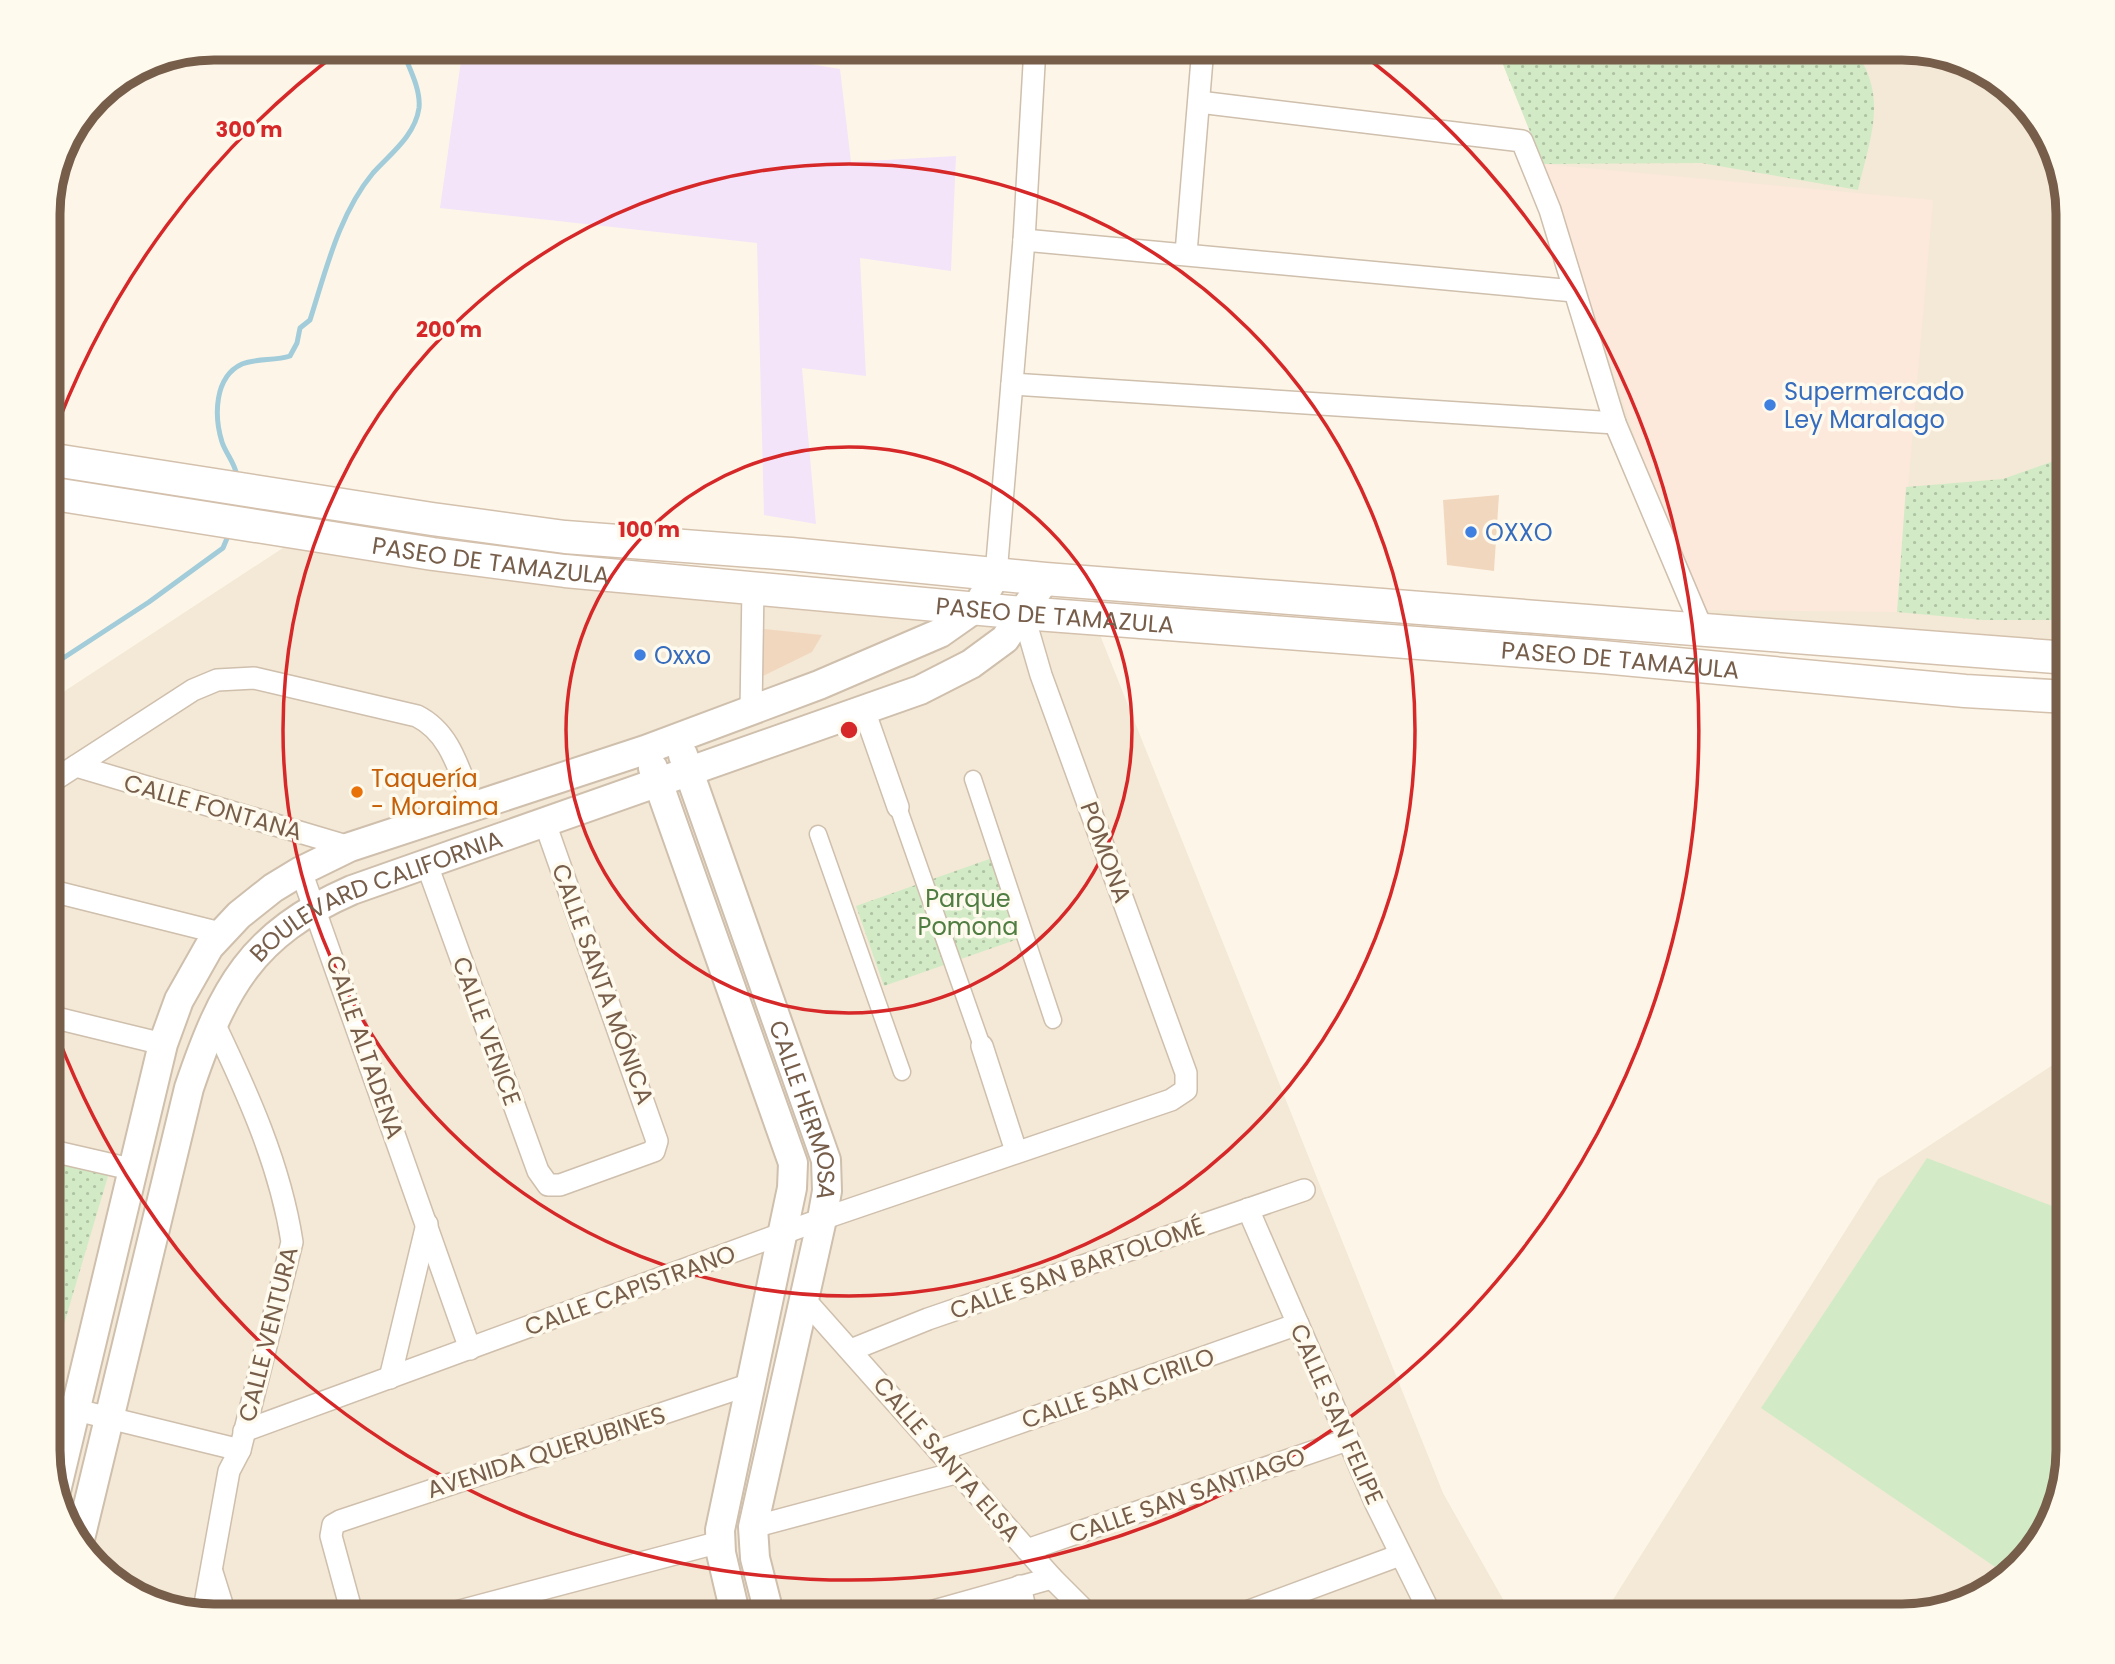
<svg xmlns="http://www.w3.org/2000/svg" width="2115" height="1664" font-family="Poppins,sans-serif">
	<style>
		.residential { fill: #f4e9d6 }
		.commercial { fill: #fde8dc }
		.education { fill: #f3e4f9 }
		.grass { fill: url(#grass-dots) }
		.pitch { fill: #d2ebc6 }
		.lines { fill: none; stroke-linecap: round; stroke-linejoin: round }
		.stream { stroke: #a2ccd9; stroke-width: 5 }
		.building { fill: #f2d7bf }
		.pedestrian-casing { stroke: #cfbfad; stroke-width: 19 }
		.minor-casing { stroke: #cfbfad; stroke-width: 24 }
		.tertiary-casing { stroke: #cfbfad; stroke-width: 32 }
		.secondary-casing { stroke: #d4c1ad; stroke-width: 35 }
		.pedestrian { stroke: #fff; stroke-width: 16 }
		.minor { stroke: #fff; stroke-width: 21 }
		.tertiary { stroke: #fff; stroke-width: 28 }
		.secondary { stroke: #fff; stroke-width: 32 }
		.ring { fill: none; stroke: #d62828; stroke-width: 3.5 }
		.shop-dot { fill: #3f7fe0; stroke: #fffaee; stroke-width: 2.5 }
		.food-dot { fill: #e8710a; stroke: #fffaee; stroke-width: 2.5 }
		.labels { text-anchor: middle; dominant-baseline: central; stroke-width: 7; stroke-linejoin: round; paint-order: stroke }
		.shop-label { font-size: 24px; fill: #366cbe; stroke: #fffaee; text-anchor: start }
		.street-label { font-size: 24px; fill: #775e4b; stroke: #fffaee }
		.food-label { font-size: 24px; fill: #c56008; stroke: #fffaee; text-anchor: start }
		.park-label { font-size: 24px; fill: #507d42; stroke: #fffaee }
		.rim { fill: none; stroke: #775e4b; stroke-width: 9 }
		.centre { fill: #d62828; stroke: #fffaee; stroke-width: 3.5 }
		.ring-label { font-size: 21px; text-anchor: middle; font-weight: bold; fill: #d62828; stroke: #fffaee; stroke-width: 7; stroke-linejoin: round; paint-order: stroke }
	</style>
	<defs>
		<pattern id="grass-dots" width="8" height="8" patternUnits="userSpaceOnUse" patternTransform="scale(1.75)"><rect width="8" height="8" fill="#d2ebc6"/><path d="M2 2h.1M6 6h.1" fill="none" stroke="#afc2a3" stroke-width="1.8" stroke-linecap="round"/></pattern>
	</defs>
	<rect width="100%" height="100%" fill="#fdf6e8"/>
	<g class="residential">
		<path d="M1496,47h405l63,13 47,28 40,53 17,73v448l-358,-21 -95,-218 -72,-259z"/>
		<path d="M295,540l803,90 345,863 70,124h-1299l-63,-13 -47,-28 -39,-52 -17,-63v-759z"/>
		<path d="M2068,1055v395l-9,54 -32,56 -53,40 -73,17h-299l276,-438z"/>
	</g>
	<path class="commercial" d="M1543,164l390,36 -36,412 -204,-2z"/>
	<path class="education" d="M463,47h246l131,22 11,93 105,-6 -5,115 -91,-13 6,118 -64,-8 14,156 -52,-9 -7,-272 -317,-35z"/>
	<g class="grass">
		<path d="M1496,47h356c38,47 18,91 6,143l-157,-27 -158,1z"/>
		<path d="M2068,456v164h-85l-86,-8 9,-125 97,-8z"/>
		<path d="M998,856l26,81 -140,49 -28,-80z"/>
		<path d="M48,1138l66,18 -66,222z"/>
	</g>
	<path class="pitch" d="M1927,1158l141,54v238l-9,54 -32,56 -20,15 -246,-167z"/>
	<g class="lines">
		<g class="stream">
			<path d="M237,476c-2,-13 -11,-22 -15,-34 -8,-26 -8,-65 20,-78 14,-6 33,-3 48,-8l7,-13 3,-15 10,-8c16,-50 29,-106 63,-147 17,-19 42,-37 46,-65 2,-20 -11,-42 -18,-61"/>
			<path d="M48,668l101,-66 74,-54 7,-17"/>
		</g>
	</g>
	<g class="building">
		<path d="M1499,495l-5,76 -47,-6 -4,-65z"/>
		<path d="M756,628l66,7 -10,17 -57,28z"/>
	</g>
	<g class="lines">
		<defs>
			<g id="pedestrian">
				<path d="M973,779l80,241"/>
				<path d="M898,807l84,239"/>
				<path d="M818,834l84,238"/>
			</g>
			<g id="minor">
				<path d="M1199,102l323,39 28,69 65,213 88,208"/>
				<path d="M1024,240l550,51"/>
				<path d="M1186,253l17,-206"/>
				<path d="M1012,384l603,39"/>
				<path d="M996,574l28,-334 11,-193"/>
				<path d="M751,710l2,-123"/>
				<path d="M864,710l34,97"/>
				<path d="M76,766l274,81"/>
				<path d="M48,784l145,-94 24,-10 37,-2 163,38c34,17 42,55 56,89"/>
				<path d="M426,862l112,309 10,14h12l94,-34 3,-10 -112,-318"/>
				<path d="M301,871l169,478"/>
				<path d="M48,890l172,43"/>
				<path d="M48,1016l115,28"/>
				<path d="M982,1046l34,105"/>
				<path d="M48,1150l87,20"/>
				<path d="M1248,1209l128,295 56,113"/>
				<path d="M804,1299l248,279 39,39"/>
				<path d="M851,1350l77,-31 376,-129"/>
				<path d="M390,1378l37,-154"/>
				<path d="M48,1403l192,47"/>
				<path d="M244,1431l578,-212 349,-119 15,-10v-17l-145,-398 -18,-62"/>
				<path d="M939,1451l359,-127"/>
				<path d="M753,1527l206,-55"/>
				<path d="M1027,1550l320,-110"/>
				<path d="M212,1572l14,45"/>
				<path d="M1020,1586l7,31"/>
				<path d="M203,1615l26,-144 11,-21 52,-208c-12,-78 -45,-150 -79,-221"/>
				<path d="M353,1617l-22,-81 2,-11 7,-4 411,-137"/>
				<path d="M437,1617l283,-75"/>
				<path d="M912,1617l140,-39"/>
				<path d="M1233,1617l167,-62"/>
			</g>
			<g id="tertiary">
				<path id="s1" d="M683,755l143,405 1,31 -5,28 -69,308 2,31 15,59"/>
				<path d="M653,768l140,395 -1,25 -72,342 1,23 15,64"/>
				<path d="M56,1491l107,-447 16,-44 30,-53 30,-32 34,-27 28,-17 49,-24 295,-97 174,-65 121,-52 37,-26 19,-33"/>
				<path id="s2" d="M79,1543l110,-455c34,-100 62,-154 163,-198l568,-200 51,-26 34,-25 40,-60"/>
			</g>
			<g id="secondary">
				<path d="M48,459l384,60 133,18 226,17 254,25 1023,79"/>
				<path id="s3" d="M48,493l385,61 132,17 458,42 579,44 363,34 103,6"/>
			</g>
		</defs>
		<use href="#pedestrian" class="pedestrian-casing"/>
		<use href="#minor" class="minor-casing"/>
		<use href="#tertiary" class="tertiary-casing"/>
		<use href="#secondary" class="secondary-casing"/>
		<use href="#pedestrian" class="pedestrian"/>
		<use href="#minor" class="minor"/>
		<use href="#tertiary" class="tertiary"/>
		<use href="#secondary" class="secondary"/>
	</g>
	<g class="ring">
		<circle cx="849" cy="730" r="283"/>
		<circle cx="849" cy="730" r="566"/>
		<path d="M49 447A849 849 0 0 1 344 48M1354 48A849 849 0 1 1 49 1013"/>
	</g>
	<g class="shop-dot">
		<circle cx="1770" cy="405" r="7"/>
		<circle cx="1471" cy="532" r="7"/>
		<circle cx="640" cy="655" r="7"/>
	</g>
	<circle class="food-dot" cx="357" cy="792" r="7"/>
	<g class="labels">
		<g class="shop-label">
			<text x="1784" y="391">Supermercado<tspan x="1784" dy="28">Ley Maralago</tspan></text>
			<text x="1485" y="532">OXXO</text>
			<text x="654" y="655">Oxxo</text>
		</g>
		<g class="street-label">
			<text stroke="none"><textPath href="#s3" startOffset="448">PASEO DE TAMAZULA</textPath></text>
			<text stroke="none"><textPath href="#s3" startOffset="1015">PASEO DE TAMAZULA</textPath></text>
			<text stroke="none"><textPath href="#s3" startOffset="1582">PASEO DE TAMAZULA</textPath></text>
			<text transform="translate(213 807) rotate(16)">CALLE FONTANA</text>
			<text transform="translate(1106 852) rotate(70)">POMONA</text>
			<text stroke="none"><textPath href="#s2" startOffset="754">BOULEVARD CALIFORNIA</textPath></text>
			<text transform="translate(603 984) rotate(70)">CALLE SANTA MÓNICA</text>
			<text transform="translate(487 1031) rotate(70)">CALLE VENICE</text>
			<text transform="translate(365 1047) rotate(71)">CALLE ALTADENA</text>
			<text stroke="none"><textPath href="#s1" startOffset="376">CALLE HERMOSA</textPath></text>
			<text transform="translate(1077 1268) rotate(-19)">CALLE SAN BARTOLOMÉ</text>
			<text transform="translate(630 1290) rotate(-20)">CALLE CAPISTRANO</text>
			<text transform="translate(268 1334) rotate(-76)">CALLE VENTURA</text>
			<text transform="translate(1118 1388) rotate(-19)">CALLE SAN CIRILO</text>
			<text transform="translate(1337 1414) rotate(66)">CALLE SAN FELIPE</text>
			<text transform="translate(546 1452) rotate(-18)">AVENIDA QUERUBINES</text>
			<text transform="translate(947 1459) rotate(49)">CALLE SANTA ELSA</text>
			<text transform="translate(1187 1495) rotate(-19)">CALLE SAN SANTIAGO</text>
		</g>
		<g class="food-label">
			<text x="371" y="778">Taquería<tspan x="371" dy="28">- Moraima</tspan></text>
		</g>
		<g class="park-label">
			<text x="968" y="898">Parque<tspan x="968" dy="28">Pomona</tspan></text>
		</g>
	</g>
	<path d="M0 0H2115V1664H0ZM214 60H1902A154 154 0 0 1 2056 214V1450A154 154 0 0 1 1902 1604H214A154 154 0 0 1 60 1450V214A154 154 0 0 1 214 60Z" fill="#fffaee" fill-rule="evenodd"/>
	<path class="rim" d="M214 60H1902A154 154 0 0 1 2056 214V1450A154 154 0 0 1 1902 1604H214A154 154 0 0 1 60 1450V214A154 154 0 0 1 214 60Z"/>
	<circle cx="849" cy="730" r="10" class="centre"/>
	<g class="ring-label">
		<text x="249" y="137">300 m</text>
		<text x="449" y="337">200 m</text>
		<text x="649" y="537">100 m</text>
	</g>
</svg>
